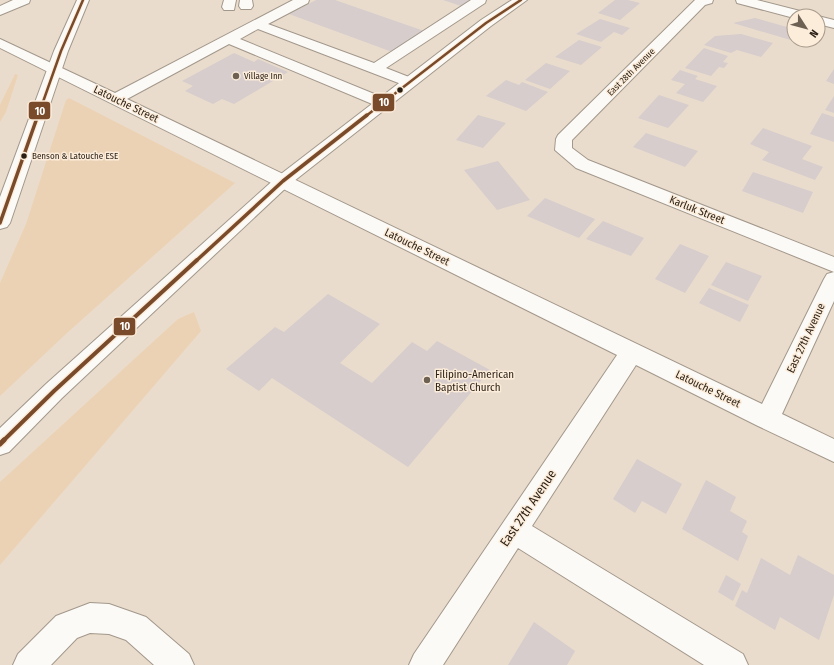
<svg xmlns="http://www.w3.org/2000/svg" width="834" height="665" font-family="'Fira Sans Condensed',sans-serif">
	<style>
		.green { fill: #ecd2b4 }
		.building { fill: #d6cdcc }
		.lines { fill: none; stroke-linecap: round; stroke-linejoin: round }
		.minor-casing { stroke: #a2988b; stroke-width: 2 }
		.major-casing { stroke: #a2988b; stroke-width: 2 }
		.minor { fill: #fcfaf7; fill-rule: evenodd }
		.major { fill: #fcfaf7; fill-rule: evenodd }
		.bus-1-far3-casing { stroke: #fcecda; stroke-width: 4.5 }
		.bus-1-far2-casing { stroke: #fcecda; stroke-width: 6 }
		.bus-1-far1-casing { stroke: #fcecda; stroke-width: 7 }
		.bus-1-casing { stroke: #fcecda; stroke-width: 8 }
		.bus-1-far3 { stroke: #7a4b2a; stroke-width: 2.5 }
		.bus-1-far2 { stroke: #7a4b2a; stroke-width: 3.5 }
		.bus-1-far1 { stroke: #7a4b2a; stroke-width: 4 }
		.bus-1 { stroke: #7a4b2a; stroke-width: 5 }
		.poi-dot { fill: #6d6154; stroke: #fcecda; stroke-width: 1.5 }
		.bus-dot { fill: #291f14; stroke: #fcecda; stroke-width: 1.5 }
		.labels { text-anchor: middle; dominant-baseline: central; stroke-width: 3; stroke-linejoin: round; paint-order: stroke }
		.far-street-label { font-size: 9px; fill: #291f14; stroke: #fcecda }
		.far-poi-label { font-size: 9px; fill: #291f14; stroke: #fcecda; text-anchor: start }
		.far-bus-label { font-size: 9px; fill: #291f14; stroke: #fcecda; text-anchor: start }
		.street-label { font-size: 11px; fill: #291f14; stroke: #fcecda }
		.poi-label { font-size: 11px; fill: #291f14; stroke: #fcecda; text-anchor: start }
		.near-street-label { font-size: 13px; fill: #291f14; stroke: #fcecda }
		.line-badge { stroke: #fcecda; stroke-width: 1.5 }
		.badge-label { font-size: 11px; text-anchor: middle; font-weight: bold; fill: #fff }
	</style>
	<rect width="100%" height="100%" fill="#eadccc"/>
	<g class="green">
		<path d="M15,74l3,1 -12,37 -6,10v-17z"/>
		<path d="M69,98l166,85 -168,150 -67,63v-113l26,-59 40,-124z"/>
		<path d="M194,312l7,19 -201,234v-83l178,-163z"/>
	</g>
	<g class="building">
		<path d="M316,0h19l92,32 -32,21 -106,-39z"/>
		<path d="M443,0h27l-9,6z"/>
		<path d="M615,0h13l12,3 -20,17 -22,-7z"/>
		<path d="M755,18l39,11v12l-61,-18z"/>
		<path d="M600,19l30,9 -8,7 -8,-3 -13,10 -25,-8z"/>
		<path d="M741,34l32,9 -12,14 -24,-7 -6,3 -27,-8 11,-9z"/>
		<path d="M579,40l23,7 -21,18 -26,-8z"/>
		<path d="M704,48l24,8 -5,6 5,1 -4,5 -5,-1 -8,9 -26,-8z"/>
		<path d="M234,53l20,9 4,-3 30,13 -54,32 -12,-5 -9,5 -28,-13 8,-5 -11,-5z"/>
		<path d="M546,63l24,8 -20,18 -25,-9z"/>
		<path d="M834,69v15l-8,-3z"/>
		<path d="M680,70l18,6 -3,3 22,7 -14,16 -27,-9 9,-9 -14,-4z"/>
		<path d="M506,80l13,5 3,-3 26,10 -22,19 -40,-15z"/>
		<path d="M659,95l30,10 -21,23 -30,-10z"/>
		<path d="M834,96v17l-9,-3z"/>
		<path d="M822,113l12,4v25l-24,-8z"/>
		<path d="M478,115l28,8 -23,25 -27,-8z"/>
		<path d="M763,128l49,18 -10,13 21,8 -8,13 -53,-20 7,-8 -19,-8z"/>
		<path d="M646,133l52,18 -13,16 -52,-20z"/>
		<path d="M498,161l32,39 -33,10 -33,-40z"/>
		<path d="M753,172l60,20 -10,21 -61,-22z"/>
		<path d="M545,198l50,21 -16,19 -52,-22z"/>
		<path d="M603,221l41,17 -13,18 -45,-17z"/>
		<path d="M680,244l29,12 -24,37 -30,-14z"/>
		<path d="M726,262l36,14 -14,25 -37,-16z"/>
		<path d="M709,288l40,17 -9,17 -41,-19z"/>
		<path d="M328,294l52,30 -40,39 32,20 40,-41 15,9 10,-10 53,29 -82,97 -136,-89 -13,13 -33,-22 49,-42 9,5z"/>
		<path d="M637,459l45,25 -16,30 -24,-13 -7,12 -22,-14z"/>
		<path d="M706,480l30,17 -6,14 17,10 -5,11 6,4 -10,25 -56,-32z"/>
		<path d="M798,555l36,20v20l-15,45 -39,-23 -5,13 -40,-24 7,-16 5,3 14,-35 29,17z"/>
		<path d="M726,575l15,9 -8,17 -15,-9z"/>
		<path d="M534,622l41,29 -8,14h-59z"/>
	</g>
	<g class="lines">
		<defs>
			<g id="minor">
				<path d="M224,0h12l-2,10h-10l-2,-3z"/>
				<path d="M240,0h12l1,6 -2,3h-10l-2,-3z"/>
				<path d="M293,0h16l-1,3 -40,21 106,39 97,-63h15l-1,3 -99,65 28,11 3,3 -3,3 -5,2 -151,-58 -18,10 149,61 2,3 -2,3 -6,2 -6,-2 -148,-62 -102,55 635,305 62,-125 3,-5 7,-2 -258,-104 -21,-18 1,-11 2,-4 137,-135h18l-1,3 -7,2 -133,135v8l16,12 246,97v44l-52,113 52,25v23l-76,-36 -122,-61 -104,161 211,128 5,11h-44l-186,-117 -75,117h-34l5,-11 203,-299 -617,-307v-9l115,54z"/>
				<path d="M736,0h21l51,13 2,3h-16v2l-57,-15z"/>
				<path d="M818,16l16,4v8l-16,-4z"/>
				<path d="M90,603l19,1 37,13 43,37 5,11h-40l-28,-25 -17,-6 -19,-1 -13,5 -26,27h-38l5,-11 38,-38z"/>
			</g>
			<g id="major">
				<path d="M13,0h17l-1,3 -29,12v-9z"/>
				<path d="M77,0h12l-21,51 -58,172 -3,4 -7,2v-32l54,-146z"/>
				<path d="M512,0h15l-36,26 -202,159 -227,213 -53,54 -9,3v-27l46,-44 231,-207 204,-157z"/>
			</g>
		</defs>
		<use href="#minor" class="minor-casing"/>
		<use href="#major" class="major-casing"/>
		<use href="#minor" class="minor"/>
		<use href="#major" class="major"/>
		<defs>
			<g id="bus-1-far3">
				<path d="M38,116l23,-65 22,-51"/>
				<path d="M366,116l120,-93 35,-23"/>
			</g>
			<g id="bus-1-far2">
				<path d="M0,223l38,-108"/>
				<path d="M196,261l87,-80 84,-66"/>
			</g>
			<path id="bus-1-far1" d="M3,441l51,-50 143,-131"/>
			<path id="bus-1" d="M0,444l4,-4"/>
		</defs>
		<use href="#bus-1-far3" class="bus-1-far3-casing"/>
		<use href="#bus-1-far2" class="bus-1-far2-casing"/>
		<use href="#bus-1-far1" class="bus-1-far1-casing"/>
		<use href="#bus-1" class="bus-1-casing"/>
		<use href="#bus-1-far3" class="bus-1-far3"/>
		<use href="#bus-1-far2" class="bus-1-far2"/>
		<use href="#bus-1-far1" class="bus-1-far1"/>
		<use href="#bus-1" class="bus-1"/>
	</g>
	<g class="poi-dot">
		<circle cx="236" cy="76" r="4"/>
		<circle cx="427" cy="380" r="4"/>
	</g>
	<g class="bus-dot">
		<circle cx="400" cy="90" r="3.5"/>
		<circle cx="24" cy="156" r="3.5"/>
	</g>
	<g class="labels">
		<g class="far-street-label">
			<text transform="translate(631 72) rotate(-45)">East 28th Avenue</text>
		</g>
		<g class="far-poi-label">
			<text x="244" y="76">Village Inn</text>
		</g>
		<g class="far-bus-label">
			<text x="32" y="156">Benson &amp; Latouche ESE</text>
		</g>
		<g class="street-label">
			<text transform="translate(126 104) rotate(26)">Latouche Street</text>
			<text transform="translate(697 210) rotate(22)">Karluk Street</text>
			<text transform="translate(417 247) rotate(26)">Latouche Street</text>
			<text transform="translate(806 338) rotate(-65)">East 27th Avenue</text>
			<text transform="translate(708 389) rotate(26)">Latouche Street</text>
		</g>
		<g class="poi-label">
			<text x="435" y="374">Filipino-American<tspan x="435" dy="13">Baptist Church</tspan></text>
		</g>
		<g class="near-street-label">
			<text transform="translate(528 508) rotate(-56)">East 27th Avenue</text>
		</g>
	</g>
	<g class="line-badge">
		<rect x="372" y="93" width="23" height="19" rx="4" fill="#7a4b2a"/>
		<rect x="28" y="101" width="23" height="19" rx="4" fill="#7a4b2a"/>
		<rect x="113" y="317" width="23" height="19" rx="4" fill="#7a4b2a"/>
	</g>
	<g class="badge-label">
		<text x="384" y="106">10</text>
		<text x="40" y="115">10</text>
		<text x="125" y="330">10</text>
	</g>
	<g transform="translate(806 28) rotate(126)"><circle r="19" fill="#fcecda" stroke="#a89a8b"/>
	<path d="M0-3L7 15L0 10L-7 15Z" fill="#6d6154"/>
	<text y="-6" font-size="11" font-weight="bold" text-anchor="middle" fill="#291f14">N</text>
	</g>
</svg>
